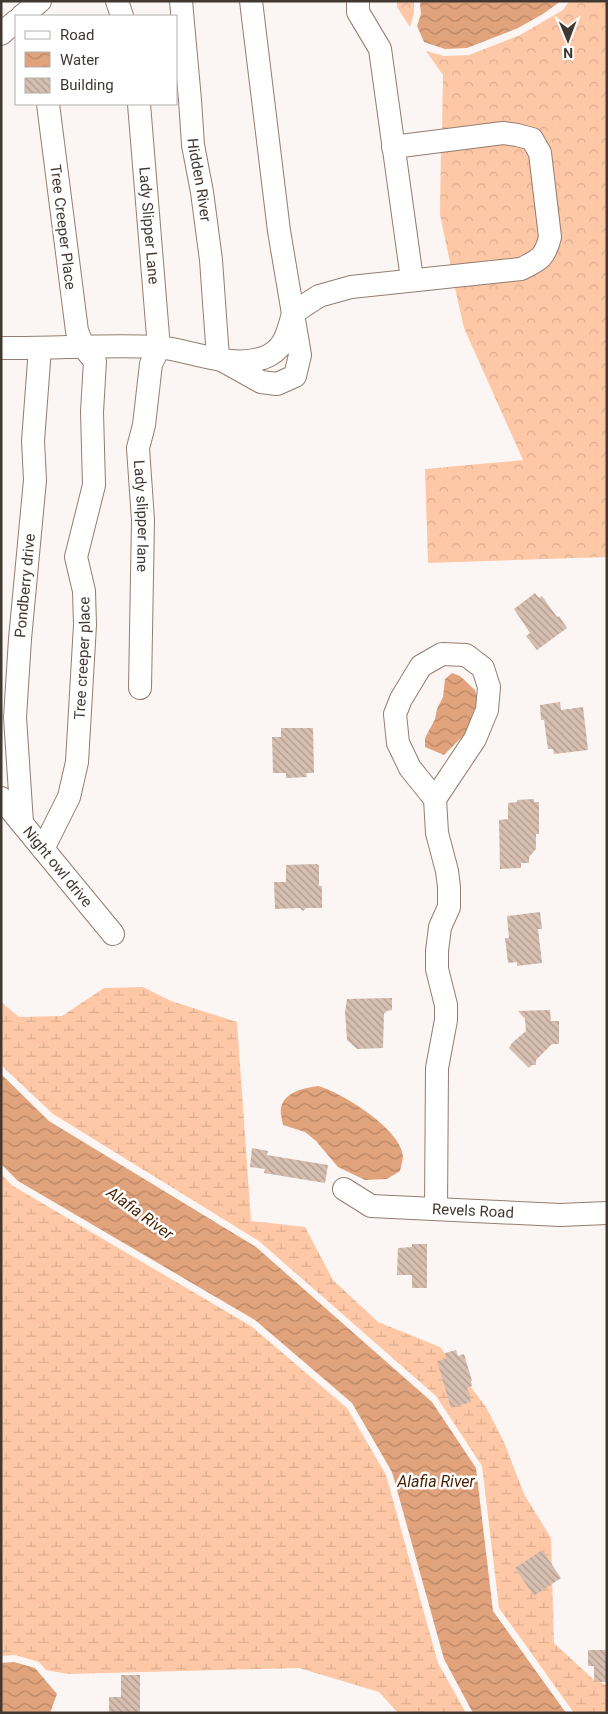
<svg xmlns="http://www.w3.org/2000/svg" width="608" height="1714" font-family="Roboto,sans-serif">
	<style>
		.forest { fill: url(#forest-crowns) }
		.wetland { fill: url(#wetland-marsh) }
		.water { fill: url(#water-waves) }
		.building { fill: url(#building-back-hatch) }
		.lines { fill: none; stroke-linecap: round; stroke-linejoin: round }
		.minor-casing { stroke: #937d70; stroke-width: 24 }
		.minor { stroke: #fff; stroke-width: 22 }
		.labels { text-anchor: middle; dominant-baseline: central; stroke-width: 5; stroke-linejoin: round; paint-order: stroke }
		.street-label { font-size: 15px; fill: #413832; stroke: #fff }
		.water-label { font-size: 16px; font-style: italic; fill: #461e00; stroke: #fff }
	</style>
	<defs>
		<pattern id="forest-crowns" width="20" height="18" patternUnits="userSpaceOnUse" patternTransform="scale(1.25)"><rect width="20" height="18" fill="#fec8a6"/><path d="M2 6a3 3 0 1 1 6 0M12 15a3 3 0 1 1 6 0" fill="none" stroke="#dbad8f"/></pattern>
		<pattern id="wetland-marsh" width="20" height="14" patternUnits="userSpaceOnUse" patternTransform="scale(1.25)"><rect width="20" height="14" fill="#fec8a6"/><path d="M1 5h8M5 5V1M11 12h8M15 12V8" fill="none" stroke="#dbad8f"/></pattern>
		<pattern id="water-waves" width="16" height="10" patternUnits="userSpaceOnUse" patternTransform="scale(1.25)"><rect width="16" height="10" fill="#e1a37c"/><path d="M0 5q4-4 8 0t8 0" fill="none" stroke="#b88666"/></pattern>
		<pattern id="building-back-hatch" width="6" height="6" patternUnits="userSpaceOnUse" patternTransform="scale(1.25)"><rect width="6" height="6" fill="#d6beb0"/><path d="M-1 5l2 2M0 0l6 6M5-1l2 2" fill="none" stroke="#af9b90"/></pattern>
	</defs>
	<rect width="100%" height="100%" fill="#fbf6f3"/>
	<g class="forest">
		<path d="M397,1h17v12l-4,14 -13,-20z"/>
		<path d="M569,1h38v556l-179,6 -3,-94 98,-9 -59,-132 -10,-44 85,-14 9,-118 -106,-20 1,-57 -17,-24 18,5 25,-1 51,-20 43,-25z"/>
		<path d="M503,142l24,5 6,9 7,90 -21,14 -68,7 -11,-52 1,-65z"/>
	</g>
	<g class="wetland">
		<path d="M143,987l28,14 66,21 14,199 54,6 28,53 45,42 62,25 46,60 18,35 20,52 27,44 3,105 40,37 13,5v28h-33l-75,-105 -17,-142 -46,-70 -177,-155 -206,-127 -52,-49v-63l18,15 43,-1 42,-28z"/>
		<path d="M1,1174l12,12 238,140 96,82 39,67 52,188 28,50h-68l-19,-21 -80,-24 -231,6 -22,-4 -7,-8 -24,-7 -14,1z"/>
	</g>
	<g class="water">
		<path d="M423,1h138l-18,13 -25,14 -51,20 -22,1 -21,-7 -7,-16 4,-12 -1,-11z"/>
		<path d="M452,673l8,3 15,14 3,10 -13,34 -21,21 -19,-8v-9l10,-19 2,-10 6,-12 2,-18z"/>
		<path d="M1,1074l48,47 207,126 176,155 44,66 17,143 73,102h-93l-29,-54 -52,-187 -40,-69 -97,-83 -237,-139 -17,-17z"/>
		<path d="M318,1086c23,6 83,43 85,70 0,4 -2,10 -3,15l-13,8 -22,1 -27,-13 -22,-26 -11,-9 -22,-7c-1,-6 -3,-12 -2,-17 3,-16 23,-20 37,-22z"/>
		<path d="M14,1662l21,6 22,26 -7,19h-49v-50z"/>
	</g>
	<g class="building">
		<path d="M535,593l4,5 3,-2 15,21 2,-1 8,12 -30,22 -11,-14 4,-3 -16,-24z"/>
		<path d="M560,702l1,8 22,-3 5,43 -34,4 -1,-5h-5l-4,-29h-3l-1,-15z"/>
		<path d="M281,728h32l1,45h-8l1,4 -21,1v-5h-13l-1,-36h9z"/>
		<path d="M534,799v3h5v32h-3v15l-7,8v6h-8v5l-21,1 -1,-49 9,-1v-16l9,-1v-2z"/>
		<path d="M317,864l2,2v20h3v22h-16l-3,3 -3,-3 -25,1 -1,-27h12v-17z"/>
		<path d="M540,912l2,17h-4l4,34 -25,3v-4l-9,1 -3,-25h4l-2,-22z"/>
		<path d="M392,998v12l-6,1v2h-2l-1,35 -26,1 -10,-9 -2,-28 2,-13z"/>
		<path d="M550,1010l1,11h8v23h-7l-16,16v5h-4l-3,3 -20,-20 3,-5 14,-12 -1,-12 -7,-8z"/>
		<path d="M252,1148l16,3 -1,4 61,10 -3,18 -61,-10 1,-4 -15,-2z"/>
		<path d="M412,1244h15v44h-15v-13h-15l1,-27 14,-1z"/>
		<path d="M456,1350l2,6 6,-2 8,27h-1l1,5 -5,2 4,14 -20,6 -14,-47 9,-2 -1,-6z"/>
		<path d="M542,1550l19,28 -27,18 -19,-28z"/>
		<path d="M588,1650h19v32h-13v-16h-6z"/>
		<path d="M121,1675h19v38l-31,-1v-15h12z"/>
	</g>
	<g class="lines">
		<defs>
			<g id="minor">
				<path d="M117,1l5,15"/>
				<path id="s1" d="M181,1l9,99 3,45 9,47 9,68 7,98"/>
				<path d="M358,1v11l22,37 32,230"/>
				<path d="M22,16l18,-15"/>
				<path d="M1,34l15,-13"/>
				<path id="s2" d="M139,104l20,244 -8,16 -7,61 -6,23 5,72 -3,168"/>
				<path d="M293,313l26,-17 32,-9 170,-18c18,-9 24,-11 29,-32l-10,-84 -8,-14 -15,-4 -14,-2 -110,14"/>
				<path d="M1,348c52,1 105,-4 157,-1 33,3 71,22 105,11 20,-7 24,-22 29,-41"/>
				<path d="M218,358l43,24 16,2 18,-8 5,-21 -21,-124 -28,-230"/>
				<path id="s3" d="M1,798l112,136"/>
				<path d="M435,799l-25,-31 -12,-25 -3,-29 6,-15 20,-33 21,-12 24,1 17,13 6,19 -2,23 -12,29 -40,60 2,34 10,38 2,16v20l-9,20 -3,24v18l9,36v15l-9,48 -1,140"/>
				<path id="s4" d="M22,823l-7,-106 5,-78 15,-159 -2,-39 7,-93"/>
				<path id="s5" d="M43,849l26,-52 8,-35 8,-137 -1,-34 -8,-34 18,-72 -2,-73 3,-51 -11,-13 -7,-17 -29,-227"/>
				<path id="s6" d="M344,1189l27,17 189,9 47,-2"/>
			</g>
		</defs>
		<use href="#minor" class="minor-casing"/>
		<use href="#minor" class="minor"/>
	</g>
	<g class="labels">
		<g class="street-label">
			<text stroke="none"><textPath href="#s1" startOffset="180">Hidden River</textPath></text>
			<text stroke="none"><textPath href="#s2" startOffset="122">Lady Slipper Lane</textPath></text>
			<text transform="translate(63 227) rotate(83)">Tree Creeper Place</text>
			<text stroke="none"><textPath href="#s2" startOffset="416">Lady slipper lane</textPath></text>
			<text stroke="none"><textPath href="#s4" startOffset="238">Pondberry drive</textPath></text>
			<text stroke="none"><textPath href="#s5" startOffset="198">Tree creeper place</textPath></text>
			<text stroke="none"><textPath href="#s3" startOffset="89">Night owl drive</textPath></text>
			<text stroke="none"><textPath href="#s6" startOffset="134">Revels Road</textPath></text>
		</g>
		<g class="water-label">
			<text transform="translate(140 1213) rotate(36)">Alafia River</text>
			<text x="436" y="1481">Alafia River</text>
		</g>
	</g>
	<rect width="608" height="1714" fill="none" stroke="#413832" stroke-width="5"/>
	<rect x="15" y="15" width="162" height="90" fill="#ffffff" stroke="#b3afad"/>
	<rect x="25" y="31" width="25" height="8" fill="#ffffff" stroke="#b3afad"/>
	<text x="60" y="40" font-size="15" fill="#413832">Road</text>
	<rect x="25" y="52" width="25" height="15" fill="url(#water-waves)" stroke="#b3afad"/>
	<text x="60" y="65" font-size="15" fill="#413832">Water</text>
	<rect x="25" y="78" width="25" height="15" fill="url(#building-back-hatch)" stroke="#b3afad"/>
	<text x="60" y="90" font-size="15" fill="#413832">Building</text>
	<g transform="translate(568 40) rotate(179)" stroke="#ffffff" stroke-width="4" paint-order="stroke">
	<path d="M0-4L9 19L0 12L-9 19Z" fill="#413832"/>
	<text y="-8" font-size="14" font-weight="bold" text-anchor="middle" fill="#413832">N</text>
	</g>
</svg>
